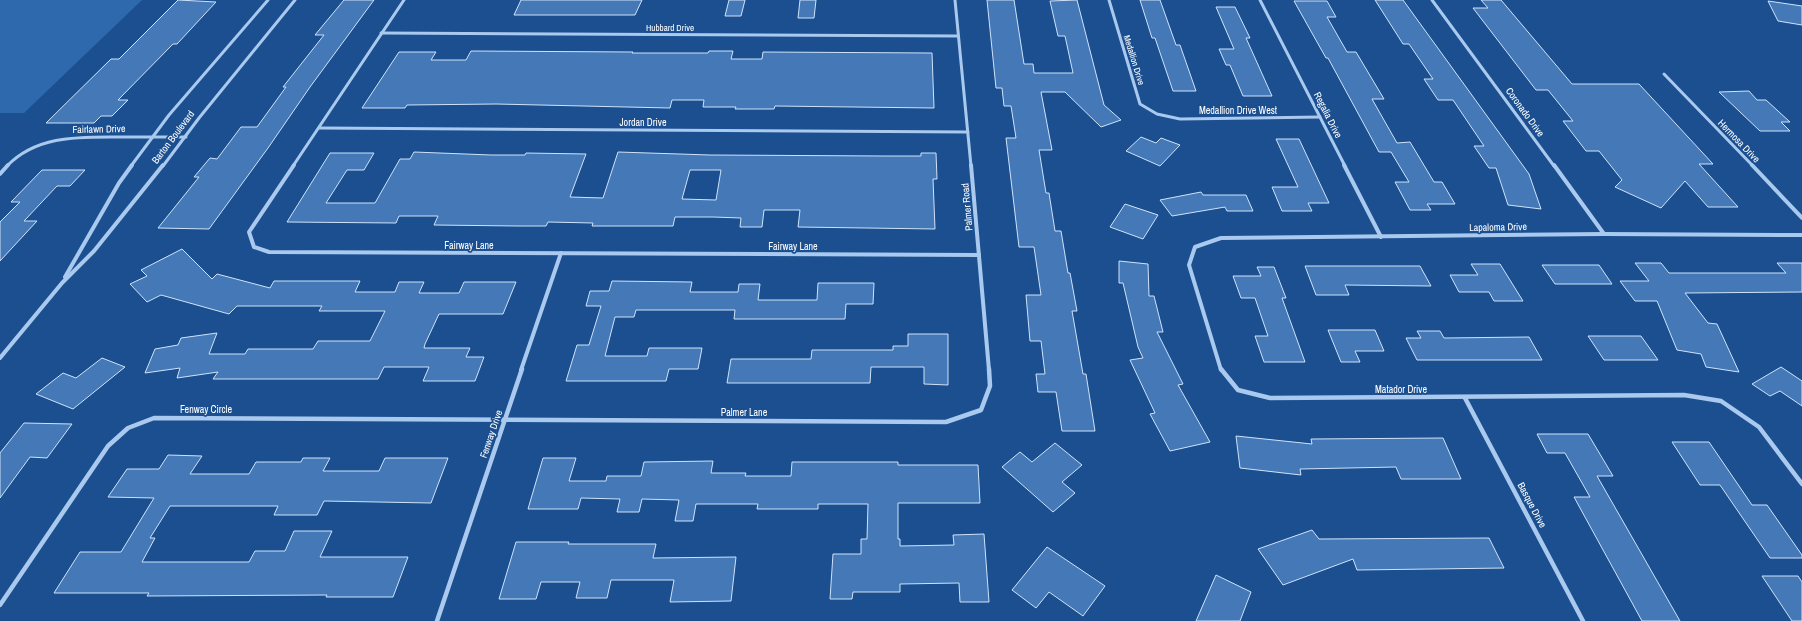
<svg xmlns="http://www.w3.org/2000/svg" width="1802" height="621" font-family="'Archivo Narrow',sans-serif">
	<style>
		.green { fill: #2e69ad }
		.building { fill: #4478b7; stroke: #cfe3fa; fill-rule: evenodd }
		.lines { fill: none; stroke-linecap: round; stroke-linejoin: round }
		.minor-far2 { stroke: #a9c9ee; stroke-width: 3 }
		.minor-far1 { stroke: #a9c9ee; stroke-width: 4 }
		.minor { stroke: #a9c9ee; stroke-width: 4.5 }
		.labels { text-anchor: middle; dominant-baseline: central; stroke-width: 3.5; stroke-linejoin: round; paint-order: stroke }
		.far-street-label { font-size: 9px; fill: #fff; stroke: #1b4f8f }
		.street-label { font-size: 10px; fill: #fff; stroke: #1b4f8f }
	</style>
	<rect width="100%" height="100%" fill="#1b4f8f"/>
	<path class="green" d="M0,0h142l-118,113h-24z"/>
	<g class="building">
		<path d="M178,0l38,2 -39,42h-4l-55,56h10l-16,16h-11l-7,7h-48l65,-64h8z"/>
		<path d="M344,0h30l-64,87 -42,61 -59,81 -51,-1 41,-51h-5l16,-19 7,1 24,-32h16l29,-40h-3l41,-52h-9z"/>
		<path d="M521,0h121l-7,15h-121z"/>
		<path d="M729,0h16l-4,16h-16z"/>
		<path d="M800,0h16l-2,18h-16z"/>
		<path d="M987,0h27l10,64h9l1,9h39l-8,-37h-7l-8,-35 27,-1 27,105 17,15 -20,7 -36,-35h-24l11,58h-13l7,43h3l6,38h6l7,42h2l7,38h-5l11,63h3l9,57h-33l-6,-39h-18l-2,-18h9l-4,-33h-11l-4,-46h15l-7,-48h-15l-13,-109h10l-5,-32h-7l-2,-18h-6z"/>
		<path d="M1140,0h20l16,45h4l16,46h-23l-18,-53h-3z"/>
		<path d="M1375,0h28l126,174 12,35 -33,-4 -12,-37h-7l-15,-22h10l-31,-46h-15l-14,-21h9l-24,-35h-6z"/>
		<path d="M1481,0h20l71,84h67l74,80h-14l39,43h-30l-23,-26 -24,27 -46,-21 7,-7 -23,-29h-13l-23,-30h10l-25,-31h-12l-63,-82h15z"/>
		<path d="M1294,1h33l9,16h-9l20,35h9l28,47h-12l25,44 13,-1 24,40h8l13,22h-28l4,6h-21l-15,-28h14l-18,-30h-12l-51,-94h-2z"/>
		<path d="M1768,1l34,5v19l-24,-4z"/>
		<path d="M1216,7h19l15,31h-4l26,58h-29l-13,-31h-4l-7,-16h15z"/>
		<path d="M471,51l162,1 -1,1h76l1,-2h24l-2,8h31l1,-7 169,1 2,55 -159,-2 -1,3h-39l1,-2h-33l1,-7h-32l-2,8 -174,-4 -89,1 -2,3h-43l37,-56h37l-5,8h35z"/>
		<path d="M1749,91l8,9h9l24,22h-9l9,9h-30l-41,-39z"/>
		<path d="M1141,137l15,6 5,-5 19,7 -20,21 -34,-15z"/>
		<path d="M1276,139h23l30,64h-21l4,8h-30l-10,-24h26z"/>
		<path d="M414,152l77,3h34l1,-2 60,1 -16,43 33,1 15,-46 92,3 174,1h37v-3h15l1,26h-4l2,50 -137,-2 2,-17h-36l-2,17h-22l1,-9 -28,-1h-38l-2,9h-81l1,-3 -45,-1 -2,4h-29l-83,-1 4,-9h-39l-3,7 -109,-1 43,-69h44l-10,17h-17l-21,33h49l25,-44h10zM690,170h31l-5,30 -34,-1z"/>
		<path d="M42,170h43l-15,16h-13l-33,35h13l-37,40v-39l20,-20h-9z"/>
		<path d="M1201,192l2,3h43l7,16h-26l-2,-4 -53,9 -12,-16z"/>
		<path d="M1125,204l33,11 -15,24 -33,-12z"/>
		<path d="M182,249l30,30 5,-5 53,14 4,-7h86l-5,11h40l4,-10h25l-5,11h40l5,-11h52l-13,32h-64l-14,30 -1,4h46l-4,9h18l-9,24h-52l6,-14h-45l-6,12h-165l5,-7 -41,6 3,-10 -35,5 10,-24 23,-4 3,-7 36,-5 -8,21h36l3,-5h65l5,-8h52l15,-30h-66l3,-5h-85l-8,8 -68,-19 -14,7 -17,-18 17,-8 -6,-6z"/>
		<path d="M1119,261l29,3 1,32h5l9,36h-6l26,52 -5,1 32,57 -40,9 -20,-37 5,-1 -25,-53 13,-2 -5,-11 -15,-64h-4z"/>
		<path d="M1635,263h26l8,10h117l-9,-10h25v29l-117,1 23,30 9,1 22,48 -33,-5 -5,-13 -24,-4 -20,-49h-22l-15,-20h29z"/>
		<path d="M1471,264h29l23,37h-29l-5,-9h-30l-9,-17h28z"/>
		<path d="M1542,265h57l13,19h-57z"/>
		<path d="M1305,266h115l11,20 -86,-1 4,10h-33z"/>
		<path d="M1257,267h17l12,31h-4l23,64h-41l-9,-26h13l-13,-38h-14l-8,-22h28z"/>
		<path d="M612,281l80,1 -2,10h48l1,-8h21l-2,16h59l1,-17h56l-1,21h-27l-1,15h-111l1,-9h-99l-2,7h-19l-10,39h42l2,-8h53l-4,21h-29l-3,12h-100l11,-36h12l12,-39h-15l4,-15h19z"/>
		<path d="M1328,330h47l9,21h-29l5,11h-19z"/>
		<path d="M1417,331h23l4,7 85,-1 13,23h-125l-11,-22h15z"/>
		<path d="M908,334h40v51l-24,-1v-17h-53l-1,16h-143l4,-24h80l1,-9h81v-4h15z"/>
		<path d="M1588,336h53l17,24h-54z"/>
		<path d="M102,358l23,9 -52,42 -37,-15 27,-21 13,5z"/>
		<path d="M1781,367l21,14v25l-22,-15 -10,5 -18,-12z"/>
		<path d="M24,423l48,1 -25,34 -17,-1 -30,41v-45z"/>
		<path d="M1537,434h51l25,42h-16l83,145h-38l-68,-124h16l-25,-44h-18z"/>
		<path d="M1236,436l76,8 -1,-5 132,-1 18,41h-60l-5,-12 -96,2 1,6 -61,-7z"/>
		<path d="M1672,442h37l43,63h15l35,50v3h-32l-50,-73h-20z"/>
		<path d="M1055,443l27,22 -20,17 13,11 -22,19 -51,-45 18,-15 12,10z"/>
		<path d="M168,455l34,1 -12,18h59l7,-12h45l2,-4h27l-7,13h56l6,-13h63l-17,45 -107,-2 -7,14h-43l4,-9h-108l-20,32h5l-13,24h107l6,-11h30l9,-20h38l-12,26h88l-15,40h-67l1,-2 -180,1 2,-3h-95l26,-41h41l33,-54 -46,-1 19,-28h32z"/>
		<path d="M543,458h33l-7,23h37l1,-5h34l3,-14 69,-1 -2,12h35l-1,3h46l1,-14h106v3h80l2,38h-82v36h2v7l54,-1 -1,-10 31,-1 5,68h-29l-1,-19 -59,1v8h-47l-1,7h-22l3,-45h28v-15h6l1,-35h-50v5h-61l1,-5h-62l-3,17h-18l4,-21 -37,-1 -3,13h-22l3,-13 -39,-1 -3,11h-50z"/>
		<path d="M1312,530l7,9 170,-1 15,30 -147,2 -4,-11 -70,26 -25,-36z"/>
		<path d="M516,542h53l-1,2h88l-3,14 83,-1 -5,44 -61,1 4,-22h-63l-4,18h-31l4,-16h-39l-5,17h-37z"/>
		<path d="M1047,547l58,39 -22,30 -34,-24 -13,16 -24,-18z"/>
		<path d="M1216,575l35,17 -11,29h-44z"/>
		<path d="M1762,576h36l4,6v39h-10z"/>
	</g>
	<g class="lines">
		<g class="minor-far2">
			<path d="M955,0l16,166"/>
			<path d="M1109,0l31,104 17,10 23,5 140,-2"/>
			<path d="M1260,0l85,166"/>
			<path d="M1432,0l122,166"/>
			<path d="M381,33l577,3"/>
			<path d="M1664,74l89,92"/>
			<path d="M319,128l649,4"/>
			<path d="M7,166c30,-31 72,-29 112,-29 22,0 45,0 67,0"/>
			<path d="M131,166l38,-51 99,-115"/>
			<path d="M163,166l36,-48 96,-118"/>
			<path d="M293,166l111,-166"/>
		</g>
		<g class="minor-far1">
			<path d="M294,165l-45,67 5,15 15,5 710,3"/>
			<path d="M971,165l18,205"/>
			<path d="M1344,165l37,72"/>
			<path d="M1554,165l50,69"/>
			<path d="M1752,165l50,53"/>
			<path d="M0,174l8,-9"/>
			<path d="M65,277l54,-94 13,-18"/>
			<path d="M0,358l62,-75 32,-32 69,-86"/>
			<path d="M521,370l40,-117"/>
			<path d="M1221,370l-32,-105 6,-18 26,-9 383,-4 198,1"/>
		</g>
		<g class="minor">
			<path d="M1221,369l17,21 32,8 414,-3 37,6 38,26 43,57"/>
			<path d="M1465,398l118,223"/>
			<path d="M0,605l108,-159 20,-18 26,-10 792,4 35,-12 9,-24 -1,-17"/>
			<path d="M437,621l85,-252"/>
		</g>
	</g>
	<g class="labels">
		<g class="far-street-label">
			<text x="670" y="28">Hubbard Drive</text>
			<text transform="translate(1134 60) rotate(73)">Medallion Drive</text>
		</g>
		<g class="street-label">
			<text x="1238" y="110">Medallion Drive West</text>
			<text transform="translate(1525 112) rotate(54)">Coronado Drive</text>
			<text transform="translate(1328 115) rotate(63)">Regalia Drive</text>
			<text x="643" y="122">Jordan Drive</text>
			<text transform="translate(99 129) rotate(-1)">Fairlawn Drive</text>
			<text transform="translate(173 137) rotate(-53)">Barton Boulevard</text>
			<text transform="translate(1739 141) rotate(46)">Hermosa Drive</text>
			<text transform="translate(967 207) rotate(-95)">Palmer Road</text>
			<text transform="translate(1498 227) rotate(-1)">Lapaloma Drive</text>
			<text x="469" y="245">Fairway Lane</text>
			<text x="793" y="246">Fairway Lane</text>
			<text x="1401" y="389">Matador Drive</text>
			<text x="206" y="409">Fenway Circle</text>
			<text x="744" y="412">Palmer Lane</text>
			<text transform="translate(491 434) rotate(-71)">Fenway Drive</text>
			<text transform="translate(1532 505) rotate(62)">Basque Drive</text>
		</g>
	</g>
</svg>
